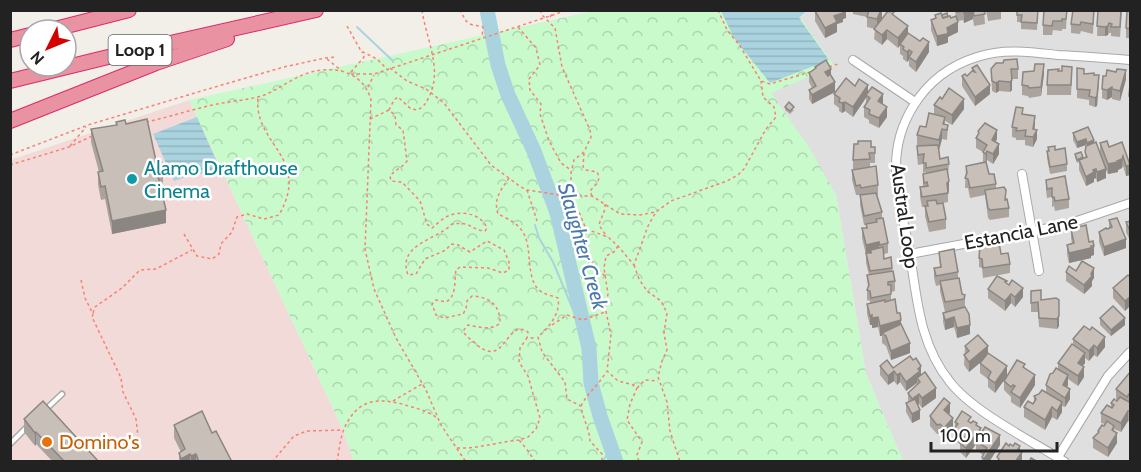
<svg xmlns="http://www.w3.org/2000/svg" width="1141" height="472" font-family="Cabin,sans-serif">
	<style>
		.residential { fill: #e0dfdf }
		.commercial { fill: #f2dad9 }
		.park { fill: url(#park-crowns) }
		.water { fill: url(#water-rules) }
		.lines { fill: none; stroke-linecap: round; stroke-linejoin: round }
		.stream { stroke: #aad3df; stroke-width: 2 }
		.river { stroke: #aad3df; stroke-width: 15 }
		.lane-casing { stroke: #a9a9a9; stroke-width: 7 }
		.street-casing { stroke: #a9a9a9; stroke-width: 10 }
		.highway-casing { stroke: #dc2a67; stroke-width: 16 }
		.path { stroke: #fa8072; stroke-width: 1.5; stroke-dasharray: 3 3; stroke-linecap: butt }
		.lane { stroke: #fff; stroke-width: 4 }
		.street { stroke: #fff; stroke-width: 8 }
		.highway { stroke: #e892a2; stroke-width: 14 }
		.wall { fill: #aba49e }
		.shaded-wall { fill: #8b8681 }
		.building { fill: #c7bfb8; stroke: #8b8681; stroke-width: 1.5 }
		.culture-dot { fill: #0f9aa8; stroke: #fff; stroke-width: 2 }
		.food-dot { fill: #e8710a; stroke: #fff; stroke-width: 2 }
		.labels { text-anchor: middle; dominant-baseline: central; stroke-width: 5; stroke-linejoin: round; paint-order: stroke }
		.shield { fill: #fff; stroke: #646464; stroke-width: 1.5 }
		.shield-label { font-size: 18px; font-weight: bold; fill: #222 }
		.culture-label { font-size: 20px; fill: #0d838f; stroke: #fff; text-anchor: start }
		.street-label { font-size: 20px; fill: #222; stroke: #fff }
		.food-label { font-size: 20px; fill: #c56008; stroke: #fff; text-anchor: start }
		.water-label { font-size: 21px; font-style: italic; fill: #4a7aab; stroke: #fff }
	</style>
	<defs>
		<pattern id="park-crowns" width="20" height="18" patternUnits="userSpaceOnUse" patternTransform="scale(1.5)"><rect width="20" height="18" fill="#c8facc"/><path d="M2 6a3 3 0 1 1 6 0M12 15a3 3 0 1 1 6 0" fill="none" stroke="#acd6af"/></pattern>
		<pattern id="water-rules" width="6" height="5" patternUnits="userSpaceOnUse" patternTransform="scale(1.5)"><rect width="6" height="5" fill="#aad3df"/><path d="M0 2.5h6" fill="none" stroke="#92b5bf"/></pattern>
	</defs>
	<rect width="100%" height="100%" fill="#f2efe9"/>
	<path class="residential" d="M808,11h322v450h-227l-37,-87 -30,-179 -66,-102 63,-27 -33,-48z"/>
	<path class="commercial" d="M189,100l154,330 11,31h-343l-1,-301z"/>
	<path class="park" d="M593,11h203l38,55 -63,27 38,54 27,48 30,179 37,87h-549l-11,-31 -154,-330z"/>
	<g class="water">
		<path d="M721,11h86l-8,7 30,42 -59,23 -36,-45z"/>
		<path d="M197,117l24,54 -29,4 -18,6 -21,-47z"/>
	</g>
	<g class="lines">
		<g class="stream">
			<path d="M357,27l36,34"/>
			<path d="M535,225l4,13 14,24 21,50 7,1"/>
			<path d="M602,462l9,-13"/>
		</g>
		<path class="river" d="M487,10l11,55 10,30 26,56 23,62 32,135 2,35 9,33 16,46"/>
		<defs>
			<g id="lane">
				<path d="M45,410l17,-16"/>
				<path d="M10,444l16,-16"/>
			</g>
			<g id="street">
				<path d="M853,60l62,42"/>
				<path d="M1022,174l17,97"/>
				<path d="M910,254l155,-29 65,-22"/>
				<path d="M1058,457l50,-81 22,-24"/>
				<path d="M1065,462c-33,-21 -92,-50 -115,-80 -30,-37 -33,-82 -40,-128 -4,-23 -11,-47 -13,-71 -7,-56 25,-109 80,-126 27,-9 54,-5 81,-2 24,1 48,3 72,5"/>
			</g>
			<g id="highway">
				<path d="M51,30l78,-20"/>
				<path d="M10,40l20,-5"/>
				<path d="M10,81l94,-23 212,-48"/>
				<path d="M10,121l146,-58 71,-24"/>
			</g>
		</defs>
		<use href="#lane" class="lane-casing"/>
		<use href="#street" class="street-casing"/>
		<use href="#highway" class="highway-casing"/>
		<g class="path">
			<path d="M459,10c5,5 5,11 11,14 4,2 9,1 13,3l-1,10"/>
			<path d="M540,10l2,5 13,13 7,39 28,63 1,7 -7,15 -10,8 -3,13v11l-4,14"/>
			<path d="M718,10l9,20 13,16 21,35 9,3 40,-12"/>
			<path d="M550,17l5,-7"/>
			<path d="M347,26l14,25 16,8 10,10"/>
			<path d="M518,27l18,21 4,17 -11,14 1,11 11,14 -1,10 9,27 12,22 10,7"/>
			<path d="M327,59l15,12"/>
			<path d="M829,67l9,-3"/>
			<path d="M390,68l17,13 19,8 18,14 47,62 30,22 6,3 33,5 6,4 13,13 7,17 22,8 10,9 16,19 14,-39 8,-14 15,-11 56,-20 11,-6 6,-6 22,-40 10,-12 -2,-10 -11,-10 -2,-16"/>
			<path d="M351,72l13,-15 -2,-5"/>
			<path d="M351,74h23l194,-64"/>
			<path d="M368,87l6,-12"/>
			<path d="M389,110l5,-10 4,-3 13,12 6,1c7,-3 9,-7 12,-13 14,-28 -3,-58 -7,-87"/>
			<path d="M370,119l19,-9 6,5 1,10 7,5 4,31c-5,7 -11,8 -17,15l1,5 11,1 18,19 7,23 5,4c5,-4 11,-10 16,-12 15,-6 33,-2 39,12l-2,3c-14,-1 -14,-10 -33,-7 -17,17 -55,20 -44,51l8,-1 9,-15 21,-9 5,-6 7,1 12,7 17,-11 17,9 5,12v8l-6,3 -15,-5 -28,-1 -4,3c-2,11 1,26 -10,32l-10,-2 -4,4 4,11 8,3 19,-4 3,-5 1,-8 5,-5c18,1 28,9 28,27 -8,8 -22,4 -32,2l-5,6c3,6 9,9 14,14 29,24 29,-28 51,-13l-1,6"/>
			<path d="M146,122c24,-5 47,-13 71,-18 15,-3 31,-4 45,-8 16,-6 30,-18 46,-23 26,-8 55,-2 63,27l-6,149 9,40 22,49 30,52 15,35 25,37"/>
			<path d="M70,146l16,-19"/>
			<path d="M584,153l-1,14 3,3 11,2c5,9 -2,13 -7,19l2,5"/>
			<path d="M10,155l78,-30 120,-36 76,-22 41,-9 12,-1"/>
			<path d="M10,165l59,-18 23,-11"/>
			<path d="M509,178c-8,12 -16,21 -11,36 6,3 15,7 20,12 17,16 6,44 19,62 6,7 14,7 21,10 3,16 -10,30 -20,39l4,15 23,30 2,17 14,7c2,13 9,25 9,35l12,13v8"/>
			<path d="M527,190l10,31"/>
			<path d="M567,199l10,-3h15l28,18 20,1 15,-3"/>
			<path d="M605,204c1,7 -4,13 -6,21l8,12"/>
			<path d="M586,231c-1,23 3,30 19,45"/>
			<path d="M184,234l13,22 15,3 7,-5 2,-10 11,-12 5,-15 10,-3 17,5 15,-4c33,-58 -26,-70 -21,-118"/>
			<path d="M618,246l-4,6 -8,4 -2,12 4,26 -3,13 6,28 -4,36 11,10 16,4 3,3 -7,16 -3,16 15,22 -5,13 2,7"/>
			<path d="M634,265l5,14 8,12 14,10 6,12 -3,20 3,17 -5,11 -4,16 9,25 3,29 10,31"/>
			<path d="M81,280l4,18 8,16 -1,3 29,61 2,14 13,27 2,17"/>
			<path d="M93,313l2,-6 27,-19 18,-18 16,-1 36,-19"/>
			<path d="M552,325l15,-10 16,5 22,-8"/>
			<path d="M637,388l8,-8 13,1"/>
			<path d="M393,401l29,-17"/>
			<path d="M581,406c6,-13 18,-21 25,-34"/>
			<path d="M457,448c21,1 41,-6 62,-8"/>
			<path d="M272,462l22,-26 13,-5 35,-1"/>
			<path d="M337,462c2,-11 3,-23 7,-33 12,-28 31,-32 58,-25 12,4 25,6 35,14"/>
			<path d="M535,462l-6,-10 -10,-12 9,-3 8,-8 4,-11 -12,-42 -9,-14 1,-14 7,-10h9"/>
		</g>
		<use href="#lane" class="lane"/>
		<use href="#street" class="street"/>
		<use href="#highway" class="highway"/>
	</g>
	<g class="wall">
		<path d="M846,10v8l-3,1v3l-6,2v8l-12,6 -10,-17v-10z"/>
		<path d="M853,10h29v8l12,-2 14,18 21,18 -13,20 -7,-6v-6l-2,2 -4,-3v-3l-3,-2v-9l-2,3 -11,-9 -5,6 -8,-6 1,-10 -8,-2v-10l-14,-3z"/>
		<path d="M955,10h29l1,14 -11,2 -1,-7 -9,4 -1,-3 -5,1v11l-10,5v5l-1,1 -10,3 -6,-16v-10l4,-2v-3h7l9,3h5z"/>
		<path d="M986,10h28v2h-13v7l-13,2z"/>
		<path d="M1017,10h21l-1,20 -16,-1v-7h-4z"/>
		<path d="M1067,10l-1,19h-4v2l-9,-1 -1,5h-9v-10z"/>
		<path d="M1094,10l-1,24 -12,-3 -1,3 -9,-1v-9z"/>
		<path d="M1098,10h24l-2,27 -9,-1v-3h-2l-1,2 -3,1h-8z"/>
		<path d="M1131,11v27h-5v-10z"/>
		<path d="M815,67l16,8 4,17 -23,12 -3,-5v-9l3,-2 -3,-6v-9l6,-4z"/>
		<path d="M972,68l18,26 -15,12 -13,-20v-10h5l5,-5z"/>
		<path d="M1077,68l7,6 10,1 5,10 -2,21 -2,1 -6,-2v-5l-12,-2z"/>
		<path d="M991,69h27v10h-6v11l-2,2 -11,-1 -3,2 -4,-2z"/>
		<path d="M1034,71l10,3 -3,22 -12,2 -1,-2 -6,-1v-10z"/>
		<path d="M1131,73v33h-2z"/>
		<path d="M1072,77l-1,18h-24v-10z"/>
		<path d="M1126,79l-6,22 -8,-2v-2l-5,3 -5,-2v-9z"/>
		<path d="M855,86l13,7 14,11 5,13 -8,11 -10,-5v-3l-5,-3v-10l2,-3v-7l-13,20 -8,-6 -3,2 -3,-2v-3l-5,-4v-10z"/>
		<path d="M942,99l22,10 -12,16 -7,-4v4h3l-1,15 -5,-1 -3,11 1,9 9,5 -1,10 1,17 -1,1v10l-5,1 3,16v10l-17,3 -4,-16v-9h-3l-2,-10v-10l3,-1v-12h3v-2l-3,1v-9l-5,1 -1,-9v-10h5l-5,-1v-10l9,-8 8,-13v-9z"/>
		<path d="M785,107l9,3 -4,4 -5,-4z"/>
		<path d="M1023,114l12,11 -1,4 3,10 -4,8 -8,-2v-5h-9v-2l-4,-1v-10z"/>
		<path d="M116,122l10,2 37,47v13h-3l6,39 -54,11 -7,-35 -4,1 -3,-15v-13h1l-8,-30v-13l25,-3z"/>
		<path d="M978,131l19,8 -2,3 4,12 -6,10 -6,-4 -1,3 3,11 7,10v4l10,12 3,8v9l-19,3 -2,-2 -3,-23 -15,3 -2,-10h-3l1,-22 18,-3 -1,-1v-10l-7,-4v-10l2,-4z"/>
		<path d="M1073,133l21,10 6,10v-10l9,4 13,-5 8,33 -4,1 -3,-10 -1,2 -4,2v2l-10,2 -2,-4v8l-9,4 -1,-4 -2,1v3l-8,4 -7,-16v-8l-2,1 -2,-6v-3l8,5 2,-1 1,-12v-1l-9,3 -4,-8z"/>
		<path d="M871,147h4v16h-5v5l8,17v10h-1l5,17v6l6,25v10l-4,1v5l8,9 3,13v10l-4,1v8l10,25 9,28 -19,7 -5,-14 -4,-3v-7h-2l-2,-9 -6,1v-3h-2l-3,-11v-10l3,-1v-2l-3,-1v-10l1,-2 -1,-13h2l-3,-12v-8l-4,-17v-10h4v-3h-2l-4,-20v-10h-4l-4,-15v-10l7,-1h-6v-9z"/>
		<path d="M1048,147l7,3 12,14v7l-17,3 -3,-16v-7h1z"/>
		<path d="M1046,180l23,19v9l-14,3 -1,-5 -2,1v-10l-5,1 -1,-8z"/>
		<path d="M1109,220l17,28 -22,8 -5,-14v-10l10,-4z"/>
		<path d="M1131,221v22l-5,-11v-10z"/>
		<path d="M1071,229l18,13 5,13 -3,1v2l-22,5 -2,-8v-10l5,-1 -1,-6z"/>
		<path d="M939,252l19,20v6l4,16 3,1v12l5,27 -13,4 -3,-11 -9,3 -2,-8v-9l2,-1 -5,-21v-6l-4,1 -2,-8v-10l6,-1z"/>
		<path d="M1001,254l9,10v9l-27,5 -1,-10 -3,-1v-9z"/>
		<path d="M1076,271l18,7 -2,3v5l-8,8 -18,-13v-9z"/>
		<path d="M1131,278v27l-6,6 -12,-13v-10z"/>
		<path d="M1007,283l16,14 -8,10 -4,-4 -6,8 -17,-13v-9z"/>
		<path d="M1031,291l10,9h18v26l-2,3 -18,-2 -1,-15h-7z"/>
		<path d="M1100,318l25,7 -14,11 -11,-11z"/>
		<path d="M1073,339l32,8 -8,10 -3,-2 -5,6 -4,-3v5l-3,3 2,11 -6,9 -10,-7v6l-1,2 3,12 -5,8 -3,-1v6l-5,8 -5,-3 -7,13 -21,-13v-10l9,-3 1,-2v-6l12,-4v-7l7,-12 5,-4v-6l15,-18z"/>
		<path d="M965,346l23,7 19,23 18,-7 10,16 -15,23 -9,-6v-5l-7,-7v-9l2,-4 -11,16 -7,-6v-8l-8,-6v-10l2,-2 -13,11 -5,-7z"/>
		<path d="M880,366l13,2 28,7 15,23 -14,10 -3,-4 -1,1 2,14 -8,4 -6,-11v-9l2,-1v-9l9,-8v-2l-11,8 -6,-9 -3,3 -3,-4 -6,4 -8,-10z"/>
		<path d="M1131,371v51l-3,-1 -7,11 -7,-3 3,14 -9,14 -15,-9v-10l5,-4v-3l7,-7 -4,-1v-10l10,-6v-4l6,-3 -1,-1v-10z"/>
		<path d="M950,413l-1,1 4,14 -9,10 -4,-4h-3l-7,-8v-10z"/>
		<path d="M24,419l75,43h-46l-17,-18 -1,2 -11,-14z"/>
		<path d="M955,422l16,1 6,2 4,8 19,12 -11,17h-10l3,-3 1,-4 -7,-5v-6l-10,14 -6,-6v-8l-7,-4v-10l2,-3z"/>
		<path d="M174,425l38,8 20,29h-53v-9l2,-1 -7,-14z"/>
	</g>
	<g class="shaded-wall">
		<path d="M842,10h4v8l-3,1v3l-6,2v8l-12,6v-10l9,-12z"/>
		<path d="M881,10h1v8l-5,11v-10z"/>
		<path d="M971,10h2v9l-9,4v-10z"/>
		<path d="M958,22v10l-10,5v5l-1,1 -10,3v-10l10,-8z"/>
		<path d="M908,26v9l-10,13v-10z"/>
		<path d="M1108,26v9l-3,1v-9z"/>
		<path d="M887,30v9l-5,6v-10z"/>
		<path d="M929,42v10l-13,20v-10z"/>
		<path d="M909,50v10l-2,2v-10z"/>
		<path d="M1044,64v10l-3,22v-9z"/>
		<path d="M831,69v9l-6,3v-9z"/>
		<path d="M1126,70v9l-6,22v-10z"/>
		<path d="M1099,75l-2,31 -2,1v-9z"/>
		<path d="M1012,80v10l-2,2v-10z"/>
		<path d="M999,81v10l-3,2v-10z"/>
		<path d="M835,82v10l-23,12v-9z"/>
		<path d="M868,85v10l-15,22v-10z"/>
		<path d="M990,85v9l-15,12v-9z"/>
		<path d="M1112,87v10l-5,3v-10z"/>
		<path d="M883,94v10l-5,-3z"/>
		<path d="M964,99v10l-12,16v-10z"/>
		<path d="M845,102v9l-3,2v-10z"/>
		<path d="M887,107v10l-8,11v-10z"/>
		<path d="M1035,116v9l-2,12 4,-7v9l-4,8v-18z"/>
		<path d="M942,129v10l-3,11v-10z"/>
		<path d="M997,130v9l-5,11v-10z"/>
		<path d="M1086,139v6l-9,3v-6z"/>
		<path d="M1094,140v6l-7,3v-6z"/>
		<path d="M999,144v10l-6,10v-10z"/>
		<path d="M987,151v9l-1,3v-9z"/>
		<path d="M1123,156l-1,12 -4,2v2l-10,2v-10l9,-3z"/>
		<path d="M1130,165v10l-4,1v-10z"/>
		<path d="M1096,169v9l-2,1v3l-8,4v-9l7,-7z"/>
		<path d="M1106,169v9l-9,4v-10z"/>
		<path d="M949,181v10l-2,2v-10z"/>
		<path d="M166,210v13l-54,11v-13z"/>
		<path d="M1126,239v9l-22,8v-9z"/>
		<path d="M879,242v9l-13,4v-10z"/>
		<path d="M1094,246v9l-3,1v2l-22,5v-10z"/>
		<path d="M1094,268v10l-2,3v5l-8,8v-9z"/>
		<path d="M1023,288v9l-8,10v-10z"/>
		<path d="M1011,294v9l-6,8v-10z"/>
		<path d="M1131,296v9l-6,6v-10z"/>
		<path d="M872,315v10h-2v-9z"/>
		<path d="M1059,316v10l-2,3v-10z"/>
		<path d="M878,317v10l-6,1v-10z"/>
		<path d="M954,317v10l-9,3v-10z"/>
		<path d="M1125,318v7l-14,11v-6z"/>
		<path d="M901,320v9l-19,4v3h-2v-10z"/>
		<path d="M970,325v9l-13,4v-10z"/>
		<path d="M1105,337v10l-8,10v-9z"/>
		<path d="M910,343v10l-19,7v-9z"/>
		<path d="M1094,345v10l-5,6v-10z"/>
		<path d="M988,346v10l-19,16v-10z"/>
		<path d="M1085,353v10l-7,10v-10z"/>
		<path d="M921,366v10l-4,2v5l-11,8v-9z"/>
		<path d="M1007,366v10l-12,17v-10z"/>
		<path d="M1084,367v10l-6,9v-10z"/>
		<path d="M894,371v10l-6,4v-9z"/>
		<path d="M900,373v9l-3,3v-10z"/>
		<path d="M1035,375v10l-15,23v-10z"/>
		<path d="M1068,375v10l-5,10v-10z"/>
		<path d="M936,388v10l-14,10v-10z"/>
		<path d="M1070,389v10l-5,8v-9z"/>
		<path d="M919,394v10l-7,5v-10z"/>
		<path d="M1062,402v10l-5,8v-9z"/>
		<path d="M950,403v10l-6,6v-9z"/>
		<path d="M1052,407v10l-7,13v-10z"/>
		<path d="M920,410v9l-8,4v-9z"/>
		<path d="M1128,411v10l-7,11v-9z"/>
		<path d="M953,418v10l-9,10v-10z"/>
		<path d="M981,428v10l-5,3v3l-10,14v-10z"/>
		<path d="M36,432v12l-1,2v-13z"/>
		<path d="M1117,433v10l-9,14v-9z"/>
		<path d="M1000,435v10l-11,17h-5v-3z"/>
		<path d="M1020,446v9l2,-3v10h-7l3,-13z"/>
		<path d="M190,454v8h-9v-3z"/>
		<path d="M196,454v8h-5v-6z"/>
	</g>
	<g class="building">
		<path d="M816,10h26l1,3 -9,3 3,6 -12,6 -10,-17z"/>
		<path d="M869,10h12l-4,9 -10,-2z"/>
		<path d="M891,10l3,2 -2,2 16,12 -10,12 -11,-8 -5,5 -8,-6 14,-18 2,1z"/>
		<path d="M957,10h14l-7,3 -1,-2 -6,1z"/>
		<path d="M973,10h11l1,4 -11,2z"/>
		<path d="M1017,10h21l-1,13 -16,-1 1,-7h-5z"/>
		<path d="M1044,10h23l-1,9h-4v2h-9l-1,5 -9,-1z"/>
		<path d="M1073,10h21l-1,14 -12,-2 -1,3 -9,-1z"/>
		<path d="M1098,10h23l-1,17h-9l1,-3 -3,-1 -1,3 -3,1 -8,-1z"/>
		<path d="M1127,11h4v18l-5,-1z"/>
		<path d="M941,13l2,5 7,-2 1,2 5,-2 2,6 -11,6 1,4 -1,2 -10,2 -6,-16 5,-2 -1,-3z"/>
		<path d="M947,13l1,3 -5,2 -1,-3z"/>
		<path d="M908,33l12,8 3,-3 6,4 -13,20 -7,-5 3,-5 -3,-2 -2,2 -4,-3 1,-2 -4,-3z"/>
		<path d="M1017,59l1,10h-7l1,11 -2,2 -11,-1 -3,2 -4,-2 -1,-12 5,-6h7l1,-3z"/>
		<path d="M826,60l5,9 -6,3 3,4 2,-2 5,8 -23,13 -3,-5 7,-4 -7,-13 7,-5 -1,-1z"/>
		<path d="M1035,64h9l-3,23 -12,1 -1,-2 -6,-1 1,-13 11,-1z"/>
		<path d="M977,65l13,20 -15,12 -13,-21 3,-2 2,2 5,-5 3,1 -3,-4z"/>
		<path d="M1062,66l10,1 -1,18h-24l1,-15 11,-1 -1,2h4z"/>
		<path d="M1077,68l7,1v5l10,-1v2h5l-2,21 -2,2 -6,-2 1,-6 -13,-1z"/>
		<path d="M1117,69l9,1 -6,21 -8,-2v-2l-5,3 -5,-1 1,-13h3l1,-6 9,2z"/>
		<path d="M1131,73v23h-2z"/>
		<path d="M846,78l9,8 4,-7 9,6 -15,22 -8,-5 -3,1 -3,-1 1,-4 -6,-4z"/>
		<path d="M872,87l11,7 -5,7 9,6 -8,11 -10,-4 1,-4 -6,-3 6,-9 -4,-3z"/>
		<path d="M949,88l15,11 -12,16 -18,-10 6,-8 2,2z"/>
		<path d="M789,102l5,5 -4,4 -5,-4z"/>
		<path d="M1016,107l7,1 -1,6 13,2 -2,13 4,1 -4,7 -8,-1 1,-6 -10,1 1,-3 -5,-1z"/>
		<path d="M929,113l16,4 -2,7 5,1 -1,5 -5,-1 -3,11 -22,-5 3,-9 6,1z"/>
		<path d="M147,119l9,42 5,-1 2,11 -6,1 9,38 -54,11 -7,-35 -4,1 -3,-15 5,-1 -12,-42 26,-4 -1,-3 9,-2 1,4z"/>
		<path d="M985,123l12,7 -5,10 7,4 -6,10 -6,-3 -1,3 -3,-2 4,-7 -11,-7 3,-5 -1,-2z"/>
		<path d="M1088,127l6,13 -7,3 -1,-4 -9,3 -4,-9z"/>
		<path d="M858,141h13v6h4v6h-6l1,6 -17,1 1,-16h4z"/>
		<path d="M1107,141l2,6 13,-5 8,23 -4,1 -3,-10 -1,3 -5,2 1,1 -10,2 -8,-21z"/>
		<path d="M1096,142l10,27 -9,3 -1,-3 -3,1 1,2 -8,5 -7,-17 8,-3 -2,-5 1,-6z"/>
		<path d="M938,145l2,14 8,-2 1,7 -23,4v-5h-3l1,-9 -6,1 -1,-9z"/>
		<path d="M1055,146v4l10,-2 2,16 -17,3 -3,-16h2l-1,-4z"/>
		<path d="M1081,152l2,5 -6,3 -2,-6z"/>
		<path d="M986,162l3,12h5l2,10 -26,4 -2,-9 -3,-1 2,-5 -1,-7z"/>
		<path d="M876,166l2,19 -17,3 -1,-3 -4,1 -4,-16z"/>
		<path d="M947,169l2,12 -2,2 1,10 -26,4 -2,-10 8,-1 -1,-4 -3,1 -1,-9z"/>
		<path d="M1065,176l4,23 -14,2 -1,-4h-2v-9l-5,1 -1,-9z"/>
		<path d="M1004,187l2,3 -1,10 2,-1 2,9 -19,2 -2,-2 -3,-18z"/>
		<path d="M876,193l6,19 -18,4 -4,-21z"/>
		<path d="M936,200l1,4 6,-1 3,16 -17,3 -4,-16h3l-1,-5z"/>
		<path d="M883,218l5,25 -8,2 -1,-3 -13,3 -4,-17h5l-1,-4 11,-2 -1,-3z"/>
		<path d="M1117,218l9,21 -22,8 -5,-15 7,-4 1,1 5,-2 -3,-7z"/>
		<path d="M1131,221v12l-5,-11z"/>
		<path d="M1086,225l3,17 4,-1 1,5h-3v2l-22,5 -2,-8 7,-2 -3,-14z"/>
		<path d="M999,242l2,12 7,-1 2,11 -27,4 -1,-9 -3,-1 1,-12z"/>
		<path d="M883,247l1,12 7,-2 1,11 -22,3 -4,-18h5v-3z"/>
		<path d="M954,249l4,23 -22,4 -2,-8 7,-1 -2,-15z"/>
		<path d="M1082,261l12,7 -3,6 1,2 -8,9 -18,-13 3,-6 7,5z"/>
		<path d="M893,271l2,10 -7,1v3h3v9l-20,4 -1,-7 -3,-1 2,-5 -2,-10z"/>
		<path d="M1128,275l3,3v18l-6,5 -12,-13z"/>
		<path d="M997,276l10,5 -2,1 4,3 3,-5 11,8 -8,9 -4,-3 -6,7 -17,-12z"/>
		<path d="M959,278l3,16 3,1 -1,4 -19,3 -5,-21z"/>
		<path d="M1041,290v10l15,-2 3,2v16l-2,3 -18,-1 -1,-16 -7,1v-12z"/>
		<path d="M895,299l2,14h3l1,7 -21,6 -2,-9 -6,1v-3l-2,1 -3,-12 18,-4v2z"/>
		<path d="M1113,306l12,12 -14,12 -11,-12z"/>
		<path d="M965,307l4,7 1,11 -13,3 -3,-11 -9,3 -2,-7z"/>
		<path d="M901,324l9,19 -19,8 -5,-15 -4,-3z"/>
		<path d="M1084,326l6,4 2,-3 13,10 -8,11 -3,-3 -5,6 -16,-12z"/>
		<path d="M978,335l10,11 -19,16 -5,-7 5,-4 -4,-5z"/>
		<path d="M1072,344l13,9 -7,10 6,4 -6,9 -20,-13z"/>
		<path d="M988,353l19,13 -12,17 -7,-5 3,-6 -11,-9z"/>
		<path d="M910,356l3,4 3,-2 5,8 -3,3 2,2 -14,11 -6,-9 -3,2 -3,-4 -6,5 -8,-10 7,-6 6,8z"/>
		<path d="M1017,360l8,4 -2,3 12,8 -15,23 -9,-6 4,-6 -2,-1 -2,2 -7,-6z"/>
		<path d="M1056,368l12,7 -5,10 7,4 -5,9 -19,-13 4,-11 3,-1z"/>
		<path d="M1131,371v24l-2,-1 -2,3 -11,-8z"/>
		<path d="M925,372l11,16 -14,10 -3,-4 -7,5 -4,-6 12,-11 -3,-4z"/>
		<path d="M1042,390l20,12 -5,9 -5,-4 -7,13 -21,-13 4,-6 5,3 3,-5 -2,-3 5,-2z"/>
		<path d="M1120,397l11,6v9l-3,-1 -7,12 -20,-10 6,-8 5,3 2,-3 -3,-2 3,-4 3,2z"/>
		<path d="M944,398l6,5 -6,7 9,8 -9,10 -4,-4 -3,1 -7,-9z"/>
		<path d="M915,399l5,11 -8,4 -6,-11z"/>
		<path d="M43,401l56,61h-34l-29,-30 -1,1 -11,-14z"/>
		<path d="M202,411l10,22 4,-2 16,31h-33l-3,-8 -5,2 -1,-2 -9,5 -2,-6 6,-4 -11,-24z"/>
		<path d="M962,411l9,6 -3,4 3,2 2,-2 4,2 -1,2 5,3 -15,20 -6,-5 4,-6 -11,-7 5,-6 -3,-2z"/>
		<path d="M1107,421l7,5 -2,4 5,3 -9,15 -15,-10 6,-6 -1,-1 4,-6 2,1z"/>
		<path d="M985,427l15,8 -16,24 -2,-2 5,-9 -11,-7z"/>
		<path d="M1006,443l3,3 1,-2 3,2 2,-3 5,3 -2,3 4,3 -7,10h-18l2,-3 -2,-2z"/>
		<path d="M1031,458l7,4h-9z"/>
	</g>
	<circle class="culture-dot" cx="132" cy="179" r="6"/>
	<circle class="food-dot" cx="47" cy="442" r="6"/>
	<g class="labels">
		<rect class="shield" x="108.5" y="35" width="63" height="30" rx="4.5"/>
		<g class="shield-label">
			<text x="140" y="50">Loop 1</text>
		</g>
		<g class="culture-label">
			<text x="144" y="168">Alamo Drafthouse<tspan x="144" dy="23">Cinema</tspan></text>
		</g>
		<g class="street-label">
			<text transform="translate(905 216) rotate(82)">Austral Loop</text>
			<text transform="translate(1021 232) rotate(-11)">Estancia Lane</text>
		</g>
		<g class="food-label">
			<text x="59" y="442">Domino's</text>
		</g>
		<g class="water-label">
			<text transform="translate(583 246) rotate(74)">Slaughter Creek</text>
		</g>
	</g>
	<rect width="1141" height="472" fill="none" stroke="#222222" stroke-width="24"/>
	<g transform="translate(48 48) rotate(227)"><circle r="28" fill="#ffffff" stroke="#a7a7a7" stroke-width="1.5"/>
	<path d="M0-4.5L10 22L0 15L-10 22Z" fill="#d40000"/>
	<text y="-9" font-size="16" font-weight="bold" text-anchor="middle" fill="#222222">N</text>
	</g>
	<path d="M931 442v9h126v-9" fill="none" stroke="#222222" stroke-width="3"/>
	<text x="940" y="442" font-size="18" fill="#222222" stroke="#ffffff" stroke-width="4.5" paint-order="stroke">100 m</text>
</svg>
